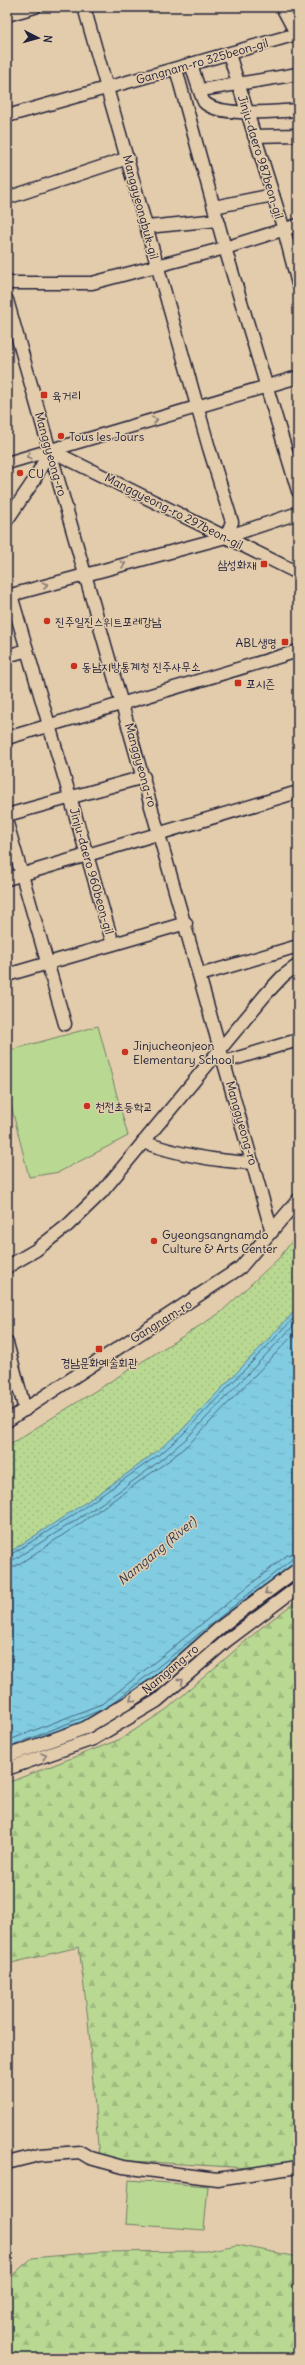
<svg xmlns="http://www.w3.org/2000/svg" width="305" height="2365" font-family="Delius,'Poor Story',sans-serif">
	<style>
		.green { fill: #b9d992; stroke: #6e7e66 }
		.forest { fill: url(#forest-firs); stroke: #6e7e66 }
		.park { fill: url(#park-dots); stroke: #6e7e66 }
		.water { fill: url(#water-ripples); stroke: #5b889f }
		.lines { fill: none; stroke-linecap: round; stroke-linejoin: round }
		.shore { stroke: #48667d; stroke-width: 1 }
		.minor-casing { stroke: #22223b; stroke-width: 15 }
		.minor { stroke: #e3ccac; stroke-width: 12 }
		.oneway { stroke: #827774 }
		.poi-dot { fill: #c8321e; stroke: #e3ccac; stroke-width: 1.5 }
		.labels { text-anchor: middle; dominant-baseline: central; stroke-width: 3; stroke-linejoin: round; paint-order: stroke }
		.street-label { font-size: 12px; fill: #22223b; stroke: #e3ccac }
		.poi-label { font-size: 12px; fill: #22223b; stroke: #e3ccac; text-anchor: start }
		.water-label { font-size: 13px; font-style: italic; fill: #303c54; stroke: #e3ccac }
	</style>
	<defs>
		<pattern id="forest-firs" width="22" height="20" patternUnits="userSpaceOnUse"><rect width="22" height="20" fill="#b9d992"/><path d="M5 1l3.5 6h-7zM16 11l3.5 6h-7z" fill="#9fba7f"/></pattern>
		<pattern id="park-dots" width="8" height="8" patternUnits="userSpaceOnUse"><rect width="8" height="8" fill="#b9d992"/><path d="M2 2h.1M6 6h.1" fill="none" stroke="#9fba7f" stroke-width="1.8" stroke-linecap="round"/></pattern>
		<pattern id="water-ripples" width="26" height="14" patternUnits="userSpaceOnUse"><rect width="26" height="14" fill="#81cce1"/><path d="M2 4q2-2 4 0t4 0M15 11q2-2 4 0t4 0" fill="none" stroke="#6fafc2"/></pattern>
	</defs>
	<rect width="100%" height="100%" fill="#e3ccac"/>
	<filter id="ink" filterUnits="userSpaceOnUse"><feTurbulence type="fractalNoise" baseFrequency=".025" numOctaves="2"/><feDisplacementMap in="SourceGraphic" scale="8" xChannelSelector="R" yChannelSelector="G"/><feConvolveMatrix kernelMatrix="1 2 1 2 8 2 1 2 1" color-interpolation-filters="sRGB"/></filter>
	<g filter="url(#ink)">
		<g class="green">
			<path d="M98,1026l30,110 -69,36 -30,5 -22,-88v-38z"/>
			<path d="M129,2180l79,6 -4,44 -78,-6z"/>
		</g>
		<g class="forest">
			<path d="M298,1600v571l-199,-12 -11,-140 -9,-72 -72,17v-181l114,-44 46,-30 95,-82z"/>
			<path d="M237,2245l61,12v101h-291v-78l25,-22 66,-6 107,-1z"/>
		</g>
		<path class="park" d="M298,1233v75l-118,124c-53,46 -114,83 -173,122v-108l213,-133 60,-56z"/>
		<path class="water" d="M298,1308v257l-186,151 -105,41v-203c59,-39 120,-76 173,-122z"/>
		<g class="lines">
			<g class="shore">
				<path d="M7,1557l65,-41 92,-65 19,-17 115,-120"/>
				<path d="M7,1562l6,-2c59,-37 121,-75 174,-122l111,-117"/>
				<path d="M7,1568l9,-2 62,-41 93,-66 20,-17 107,-112"/>
				<path d="M113,1703l178,-143 7,-2"/>
				<path d="M7,1741l97,-38 183,-148 11,-3"/>
				<path d="M7,1748l94,-38"/>
			</g>
			<defs>
				<g id="minor">
					<path d="M84,7l125,441 23,74 -6,15"/>
					<path d="M282,7l16,30"/>
					<path d="M7,15l28,-8"/>
					<path d="M229,54l55,176 14,54"/>
					<path d="M191,64c2,6 11,36 13,38 15,16 74,9 94,8"/>
					<path d="M176,69l49,179 73,243"/>
					<path d="M201,90l97,-16"/>
					<path d="M7,116l290,-82"/>
					<path d="M254,136l44,-1"/>
					<path d="M7,198l121,-40"/>
					<path d="M214,207l59,-12"/>
					<path d="M147,227l71,-7"/>
					<path d="M7,283h85l133,-35 73,-23"/>
					<path d="M7,300l265,932"/>
					<path d="M50,450l248,123"/>
					<path d="M7,463l291,-86"/>
					<path d="M7,520l26,-38 17,-32"/>
					<path d="M11,595l102,349"/>
					<path d="M7,596l219,-59 72,-24"/>
					<path d="M7,656l20,-6"/>
					<path d="M7,738l291,-87"/>
					<path d="M7,815l137,-38"/>
					<path d="M7,823l58,201"/>
					<path d="M7,879l291,-87"/>
					<path d="M7,975l179,-52"/>
					<path d="M200,975l98,-29"/>
					<path d="M224,1062l74,-22"/>
					<path d="M143,1142c36,13 72,19 110,21"/>
					<path d="M7,1267l29,-17 32,-25 34,-33 164,-198 17,-18 15,-11"/>
					<path d="M7,1343l18,67"/>
					<path d="M7,1421l233,-153 58,-68"/>
					<path d="M7,1756l78,-28 42,-25 30,-20 66,-58 75,-56"/>
					<path d="M7,1769l86,-30 64,-38 68,-59 73,-55"/>
					<path d="M7,2163l32,-8 41,-3 10,6 33,9 94,12 81,-12"/>
				</g>
			</defs>
			<use href="#minor" class="minor-casing"/>
			<use href="#minor" class="minor"/>
		</g>
		<defs><path id="oneway-chevron" d="M-2-3.5L2.5 0L-2 3.5" fill="none" stroke-width="1.6" stroke-linecap="round" stroke-linejoin="round"/></defs>
		<g class="oneway">
			<use href="#oneway-chevron" transform="translate(155 420) rotate(-16)"/>
			<use href="#oneway-chevron" transform="translate(29 456) rotate(163)"/>
			<use href="#oneway-chevron" transform="translate(123 564) rotate(-15)"/>
			<use href="#oneway-chevron" transform="translate(45 585) rotate(-16)"/>
			<use href="#oneway-chevron" transform="translate(267 1592) rotate(143)"/>
			<use href="#oneway-chevron" transform="translate(181 1681) rotate(-39)"/>
			<use href="#oneway-chevron" transform="translate(132 1699) rotate(146)"/>
			<use href="#oneway-chevron" transform="translate(44 1756) rotate(-19)"/>
		</g>
	</g>
	<g class="poi-dot">
		<rect x="40" y="391" width="8" height="8" rx="2"/>
		<circle cx="61" cy="436" r="4"/>
		<circle cx="20" cy="473" r="4"/>
		<rect x="260" y="560" width="8" height="8" rx="2"/>
		<circle cx="47" cy="621" r="4"/>
		<rect x="281" y="638" width="8" height="8" rx="2"/>
		<circle cx="74" cy="666" r="4"/>
		<rect x="234" y="679" width="8" height="8" rx="2"/>
		<circle cx="125" cy="1052" r="4"/>
		<circle cx="87" cy="1106" r="4"/>
		<circle cx="154" cy="1241" r="4"/>
		<rect x="95" y="1345" width="8" height="8" rx="2"/>
	</g>
	<g class="labels">
		<g class="street-label">
			<text transform="translate(202 61) rotate(-16)">Gangnam-ro 325beon-gil</text>
			<text transform="translate(261 157) rotate(73)">Jinju-daero 987beon-gil</text>
			<text transform="translate(141 207) rotate(75)">Manggyeongbuk-gil</text>
			<text transform="translate(51 454) rotate(74)">Manggyeong-ro</text>
			<text transform="translate(174 511) rotate(27)">Manggyeong-ro 297beon-gil</text>
			<text transform="translate(141 765) rotate(74)">Manggyeong-ro</text>
			<text transform="translate(92 871) rotate(74)">Jinju-daero 960beon-gil</text>
			<text transform="translate(242 1123) rotate(74)">Manggyeong-ro</text>
			<text transform="translate(161 1321) rotate(-32)">Gangnam-ro</text>
			<text transform="translate(170 1669) rotate(-40)">Namgang-ro</text>
		</g>
		<g class="poi-label">
			<text x="52" y="395">육거리</text>
			<text x="69" y="436">Tous les Jours</text>
			<text x="28" y="473">CU</text>
			<text x="256" y="564" text-anchor="end">삼성화재</text>
			<text x="55" y="621">진주일진스위트포레강남</text>
			<text x="277" y="642" text-anchor="end">ABL생명</text>
			<text x="82" y="666">동남지방통계청 진주사무소</text>
			<text x="246" y="683">포시즌</text>
			<text x="133" y="1045">Jinjucheonjeon<tspan x="133" dy="14">Elementary School</tspan></text>
			<text x="95" y="1106">천전초등학교</text>
			<text x="162" y="1234">Gyeongsangnamdo<tspan x="162" dy="14">Culture &amp; Arts Center</tspan></text>
			<text x="99" y="1362" text-anchor="middle">경남문화예술회관</text>
		</g>
		<g class="water-label">
			<text transform="translate(157 1551) rotate(-40)">Namgang (River)</text>
		</g>
	</g>
	<rect width="305" height="2365" fill="none" stroke="#e3ccac" stroke-width="24"/>
	<rect x="12" y="12" width="281" height="2341" fill="none" stroke="#22223b" stroke-width="1.5" filter="url(#ink)"/>
	<g transform="translate(38 38) rotate(96)" stroke="#e3ccac" stroke-width="3" paint-order="stroke">
	<path d="M0-3L7 15L0 10L-7 15Z" fill="#22223b"/>
	<text y="-6" font-size="11" font-weight="bold" text-anchor="middle" fill="#22223b">N</text>
	</g>
</svg>
